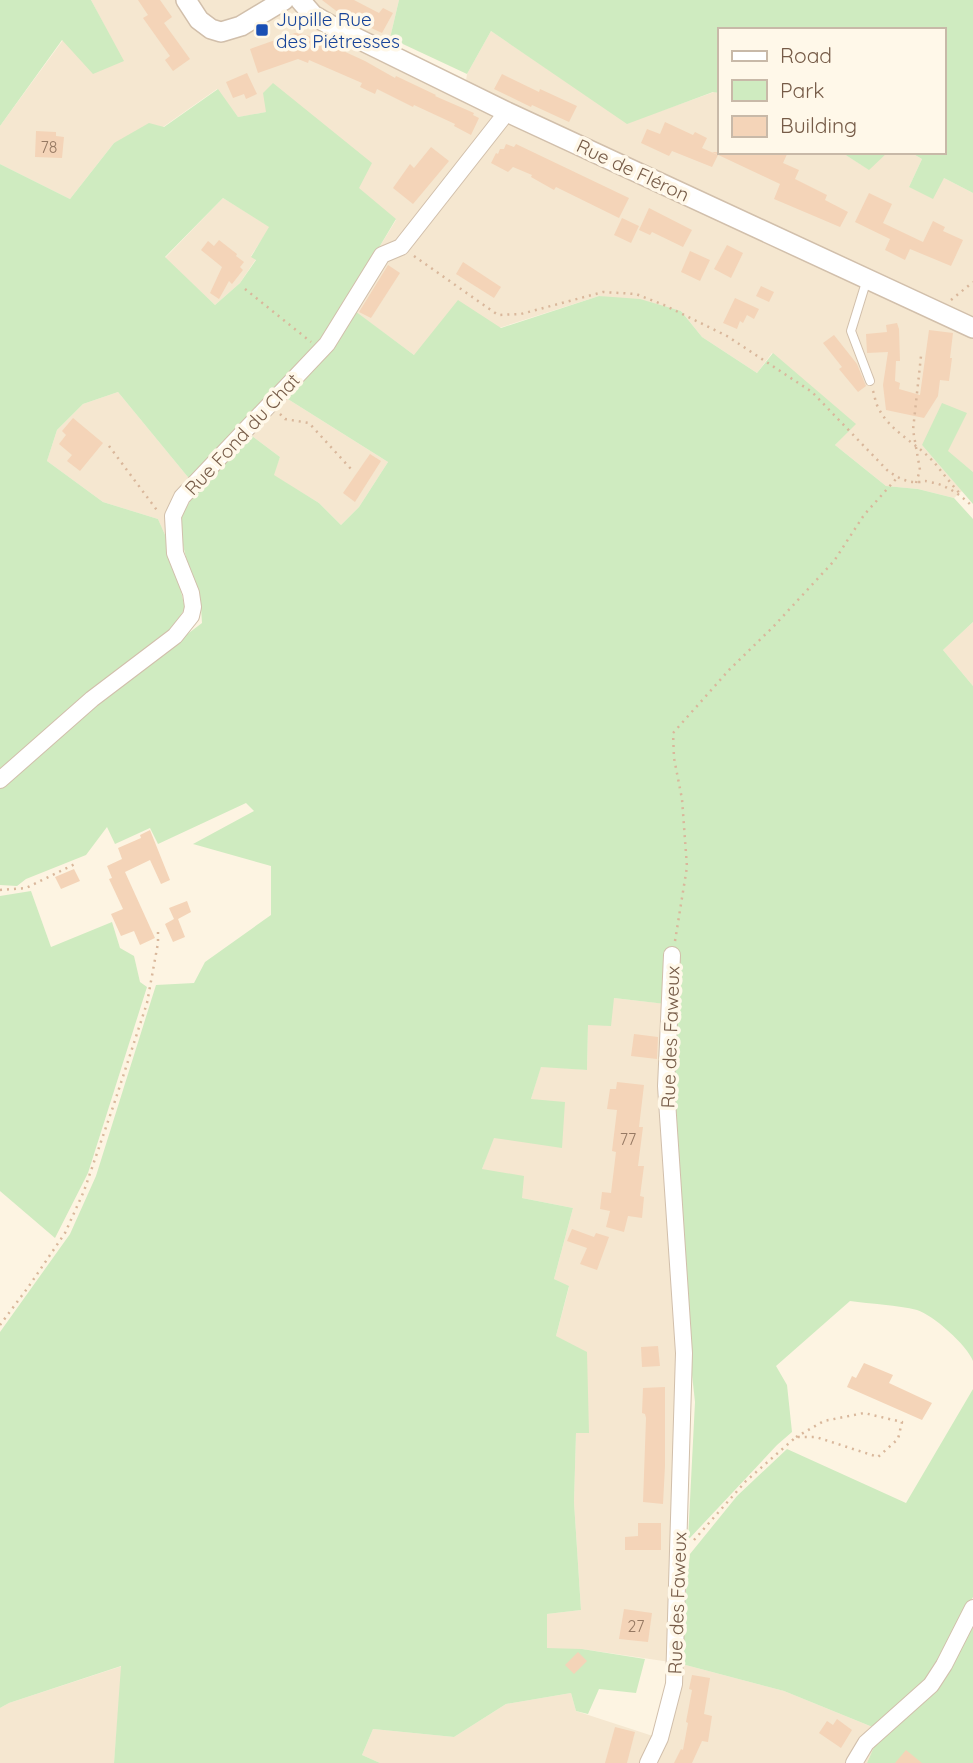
<svg xmlns="http://www.w3.org/2000/svg" width="973" height="1763" font-family="Quicksand,sans-serif">
	<style>
		.residential { fill: #f5e7d0 }
		.green { fill: #cfebc0; fill-rule: evenodd }
		.building { fill: #f4d4b8 }
		.lines { fill: none; stroke-linecap: round; stroke-linejoin: round }
		.service-casing { stroke: #d1bfab; stroke-width: 10 }
		.minor-casing { stroke: #d1bfab; stroke-width: 18 }
		.tertiary-casing { stroke: #d1bfab; stroke-width: 22 }
		.path { stroke: #d9b79b; stroke-width: 2.5; stroke-dasharray: 2 5; stroke-linecap: butt }
		.service { stroke: #fff; stroke-width: 8 }
		.minor { stroke: #fff; stroke-width: 16 }
		.tertiary { stroke: #fff; stroke-width: 19 }
		.transit-dot { fill: #1a4fb4; stroke: #fff8e9; stroke-width: 2.5 }
		.labels { text-anchor: middle; dominant-baseline: central; stroke-width: 7; stroke-linejoin: round; paint-order: stroke }
		.number-label { font-size: 16px; fill: #967963 }
		.transit-label { font-size: 19px; fill: #164399; stroke: #fff8e9; text-anchor: start }
		.street-label { font-size: 19px; fill: #765b47; stroke: #fff8e9 }
	</style>
	<rect width="100%" height="100%" fill="#fdf4e2"/>
	<g class="residential">
		<path d="M91,0h308l-9,38 -5,10 81,33 1,-7 24,-43 136,92 87,-31 5,1v59h122l27,17 20,-17h22l12,7 -13,28 35,-9 29,15v279l-26,-21 -25,-6 40,46 -8,7 -36,-9 -32,-3 -51,-41 20,-21 -83,-71 -15,20 -55,-36 -21,-26 -82,-15 -185,59 -64,-47 30,-62 16,-26 -129,-108 -29,5 -21,-28 -54,38 -49,16 -44,56 -70,-35v-38l63,-86 60,21z"/>
		<path d="M223,198l47,29 -19,29 5,3 -16,24 -25,22 -50,-47z"/>
		<path d="M118,392l74,90 -22,64 -12,-27 -55,-17 -56,-41 10,-31 26,-26z"/>
		<path d="M283,396l105,66 -29,45 -18,18 -22,-22 -46,-28 7,-18 -28,-21z"/>
		<path d="M973,622v64l-30,-36z"/>
		<path d="M614,998l61,7 10,354 -7,304 106,28 91,37 -1,19 -7,16h-487l-18,-8 11,-26 81,8 52,-33 65,-11 5,18 80,26 14,-75 -88,-13h-35v-35l34,-4 -7,-108 2,-69h12l-32,-97 13,-49 -15,-8 19,-71 -51,-10 -40,-29 11,-31 38,-39 10,-33 46,4 1,-45z"/>
		<path d="M122,1666l-8,97h-114v-55l9,-5z"/>
	</g>
	<g class="green">
		<path d="M0,0h91l33,61 -31,13 -31,-34 -62,86z"/>
		<path d="M399,0h574v193l-29,-15 -11,21 -24,-12 13,-28 -12,-7h33v-122h-224v63l-6,-1 -86,32 -136,-93 -24,43 -77,-36z"/>
		<path d="M273,83l99,80 -13,25 37,31 -72,121 -132,142 -74,-90 -35,12 -26,26 -10,31 56,41 55,17 12,27 15,62 -12,20 -173,145v-609l70,35 44,-56 35,-20 15,4 54,-38 20,28 28,-5 -3,-19zM223,198l46,29 -18,30 5,3 -16,23 -25,22 -50,-48z"/>
		<path d="M841,152h47l-19,18z"/>
		<path d="M599,296l41,3 41,12 21,26 55,36 16,-20 83,71 -21,21 51,41 32,3 36,9 19,21v103l-30,28 30,36v675c-6,-16 -40,-46 -56,-51 -19,-5 -47,-6 -67,-9l-74,65 11,19 5,47 -15,13 -89,95 7,-138 -11,-100 -13,-168 3,-129 -60,-7 -3,28 -23,-1 -1,45 -46,-3 -10,32 34,3 -3,46 -68,-10 -12,31 42,7 -2,22 51,10 -19,71 15,7 -13,50 31,16 2,81h-13l-2,69 7,108 -34,4v34l35,1 63,10 -9,34 -37,-4 -11,25 -12,-3 -5,-18 -65,11 -52,33 -81,-8 -11,26 18,8h-266l7,-97 -112,37 -9,5v-376l70,-98 26,-58 60,-191 38,-2 11,-21 66,-47v-49l-78,-22 61,-33 -8,-8 -88,41 -8,-16 -35,16 -8,-17 -21,28 -60,24 -9,7 -17,-1v-96l92,-83 110,-83 -1,-16 -8,-21 -12,-49v-21l19,-31 52,-49 28,21 -6,18 45,28 22,22 18,-18 29,-45 -105,-66 72,-85 59,44 44,-55 43,28z"/>
		<path d="M942,403l25,10 -19,38 25,21v32l-51,-59z"/>
		<path d="M31,891l20,56 61,-25 8,26 14,8 6,26 7,5 -59,186 -33,65 -55,-47v-295z"/>
		<path d="M973,1389v208l-44,80 -54,51 -91,-37 -106,-28 12,-109 47,-58 50,-47 119,54z"/>
		<path d="M973,1622v141h-106l7,-16 67,-62z"/>
	</g>
	<g class="building">
		<path d="M138,0h22l12,17 -8,6 26,36 -17,12 -8,-11 5,-4 -27,-38 5,-3z"/>
		<path d="M322,0h32l25,13 4,-5 10,5 -11,20 -43,-20z"/>
		<path d="M295,33l9,1 13,5 48,22 30,17 1,-2 40,19 -1,1 39,17 -1,2 6,3 -8,17 -17,-9 1,-2 -41,-19 -1,2 -36,-18 -2,5 -15,-7 2,-4 -53,-23 -1,3 -10,-4 -40,14 -8,-24z"/>
		<path d="M247,73l10,21 -11,5 -2,-5 -11,4 -7,-16z"/>
		<path d="M502,74l37,18 1,-3 37,17 -8,16 -37,-17 -1,2 -37,-18z"/>
		<path d="M665,122l28,13 2,-3 12,6 -5,10 16,7 -6,12 -40,-16 -3,5 -28,-13 6,-14 13,5z"/>
		<path d="M36,131l20,1v4l8,1 -2,21 -27,-1z"/>
		<path d="M506,144l8,3 2,-3 113,54 -10,20 -63,-31 -2,3 -23,-13 1,-2 -19,-8 -5,5 -17,-9 5,-10 2,1 2,-5h4z"/>
		<path d="M431,147l18,14 -36,43 -20,-16 17,-24 4,4z"/>
		<path d="M712,152h76l-5,11 16,7 -4,9 32,16 -2,5 23,12 -8,15 -66,-28 6,-15z"/>
		<path d="M869,193l23,11 -9,19 40,19 10,-21 12,6 -2,4 20,9 -12,26 -41,-17 -5,11 -20,-10 5,-11 -35,-17z"/>
		<path d="M649,208l43,22 -9,17 -31,-15 -2,3 -11,-5z"/>
		<path d="M622,218l17,8 -8,17 -17,-8z"/>
		<path d="M219,240l18,14 -1,2 8,6 -4,5 3,3 -11,14 -3,-3 -10,18 -9,-6 12,-26 -21,-17 7,-9 6,5z"/>
		<path d="M727,245l16,8 -12,25 -17,-9z"/>
		<path d="M690,251l20,9 -10,21 -19,-9z"/>
		<path d="M463,262l38,25 -7,11 -38,-24z"/>
		<path d="M388,265l12,8 -29,45 -12,-6z"/>
		<path d="M761,286l13,6 -5,10 -13,-6z"/>
		<path d="M735,298l24,11 -5,10 -7,-4 -4,8 -3,-2 -3,8 -14,-6z"/>
		<path d="M897,323l2,6 1,32h-4l-1,20 5,2 -1,6 21,6 9,-65 24,3 -3,25h2l-3,23 -9,-1 -2,16 -14,22 -38,-8 -3,-25 5,-33 -21,1 -1,-19 21,-2 -1,-7z"/>
		<path d="M834,335l23,29 9,22 -8,6 -19,-23 3,-2 -19,-24z"/>
		<path d="M73,418l30,25 -23,28 -13,-10 5,-6 -13,-11 7,-9 -4,-4z"/>
		<path d="M370,454l11,7 -26,41 -12,-9z"/>
		<path d="M150,830l20,50 -9,4 -11,-24 -25,12 30,66 -15,7 -6,-14 -13,5 -10,-22 12,-5 -14,-30 3,-1 -5,-12 15,-7 -4,-11 23,-10 -1,-3z"/>
		<path d="M74,869l6,12 -19,8 -6,-12z"/>
		<path d="M187,901l4,11 -13,7 7,18 -12,5 -8,-18 9,-5 -5,-11z"/>
		<path d="M634,1034l24,3 -1,22 -26,-3z"/>
		<path d="M617,1082l27,3 -5,42h4l-5,39h6l-4,30 4,1 -2,21 -14,-2 -4,16 -18,-5 4,-16 -10,-2 2,-17 9,1 5,-41 -4,-1 5,-41 -10,-1 3,-20h6z"/>
		<path d="M572,1229l22,8 2,-4 13,4 -12,33 -17,-6 7,-16 -20,-7z"/>
		<path d="M658,1346l2,20 -18,1 -1,-20z"/>
		<path d="M864,1363l29,12 -4,8 43,20 -10,17 -75,-33 5,-11 4,2z"/>
		<path d="M665,1387v79l-2,38 -20,-2 3,-84 -1,-4 -3,-1 1,-25z"/>
		<path d="M638,1523h23v27h-36v-13l13,-1z"/>
		<path d="M624,1609l28,4 -4,29 -29,-3z"/>
		<path d="M578,1652l9,9 -13,13 -9,-9z"/>
		<path d="M692,1675l18,3 -6,36 8,2 -4,26 -6,-1 -10,22h-18l7,-14 2,1 5,-27 -2,-1 6,-32 -3,-1z"/>
		<path d="M837,1719l15,11 -11,18 -22,-15 8,-12 6,4z"/>
		<path d="M615,1727l20,5 -8,31h-22z"/>
		<path d="M906,1750l16,13h-27z"/>
	</g>
	<g class="lines">
		<defs>
			<path id="service" d="M867,279l-16,52 19,50"/>
			<g id="minor">
				<path d="M0,780l92,-81 83,-63 16,-20 2,-9 -2,-14 -16,-40 -2,-37 9,-19 145,-153 55,-89 19,-8 106,-135"/>
				<path d="M648,1763l12,-25 14,-54 10,-331 -18,-267 6,-131"/>
				<path d="M854,1763l12,-20 65,-58 13,-20 29,-57"/>
			</g>
			<g id="tertiary">
				<path d="M186,0l13,20 12,9 10,3 20,-6 43,-26"/>
				<path d="M300,0l13,15 19,11 175,86 466,216"/>
			</g>
		</defs>
		<use href="#service" class="service-casing"/>
		<use href="#minor" class="minor-casing"/>
		<use href="#tertiary" class="tertiary-casing"/>
		<g class="path">
			<path d="M414,256l84,59 23,-1 82,-22 33,2 28,11 63,31 85,56 75,78c9,7 20,13 31,12 7,0 5,-2 11,0 17,2 33,14 44,25"/>
			<path d="M245,289l66,53"/>
			<path d="M951,300l22,-18"/>
			<path d="M873,391c2,5 2,11 5,16 12,26 42,37 59,59 8,10 16,20 25,30"/>
			<path d="M280,414l5,5 24,4 42,46"/>
			<path d="M109,446l50,67"/>
			<path d="M916,483l4,-13 -7,-40 8,-74"/>
			<path d="M0,890l26,-2 51,-25"/>
			<path d="M675,941l12,-74 -5,-68 -8,-41 -1,-25 56,-63 44,-43 61,-66 30,-46 32,-36"/>
			<path d="M0,1325l29,-39 36,-53 19,-42 30,-87 33,-101 11,-60v-15"/>
			<path d="M694,1540l52,-59 50,-44h20l62,20 20,-18 4,-17 -38,-9 -40,8 -28,16"/>
		</g>
		<use href="#service" class="service"/>
		<use href="#minor" class="minor"/>
		<use href="#tertiary" class="tertiary"/>
	</g>
	<rect class="transit-dot" x="255" y="23" width="14" height="14" rx="3.5"/>
	<g class="labels">
		<g class="number-label">
			<text x="49" y="147">78</text>
			<text x="628" y="1139">77</text>
			<text x="636" y="1626">27</text>
		</g>
		<g class="transit-label">
			<text x="276" y="19">Jupille Rue<tspan x="276" dy="22">des Piétresses</tspan></text>
		</g>
		<g class="street-label">
			<text transform="translate(633 170) rotate(25)">Rue de Fléron</text>
			<text transform="translate(242 434) rotate(-47)">Rue Fond du Chat</text>
			<text transform="translate(670 1037) rotate(-88)">Rue des Faweux</text>
			<text transform="translate(677 1603) rotate(-88)">Rue des Faweux</text>
		</g>
	</g>
	<rect x="718" y="28" width="228" height="126" fill="#fff8e9" stroke="#c8b9a8" stroke-width="2"/>
	<rect x="732" y="51" width="35" height="10" fill="#ffffff" stroke="#c8b9a8" stroke-width="2"/>
	<text x="780" y="63" font-size="21" fill="#765b47">Road</text>
	<rect x="732" y="80" width="35" height="21" fill="#cfebc0" stroke="#c8b9a8" stroke-width="2"/>
	<text x="780" y="98" font-size="21" fill="#765b47">Park</text>
	<rect x="732" y="116" width="35" height="21" fill="#f4d4b8" stroke="#c8b9a8" stroke-width="2"/>
	<text x="780" y="133" font-size="21" fill="#765b47">Building</text>
</svg>
